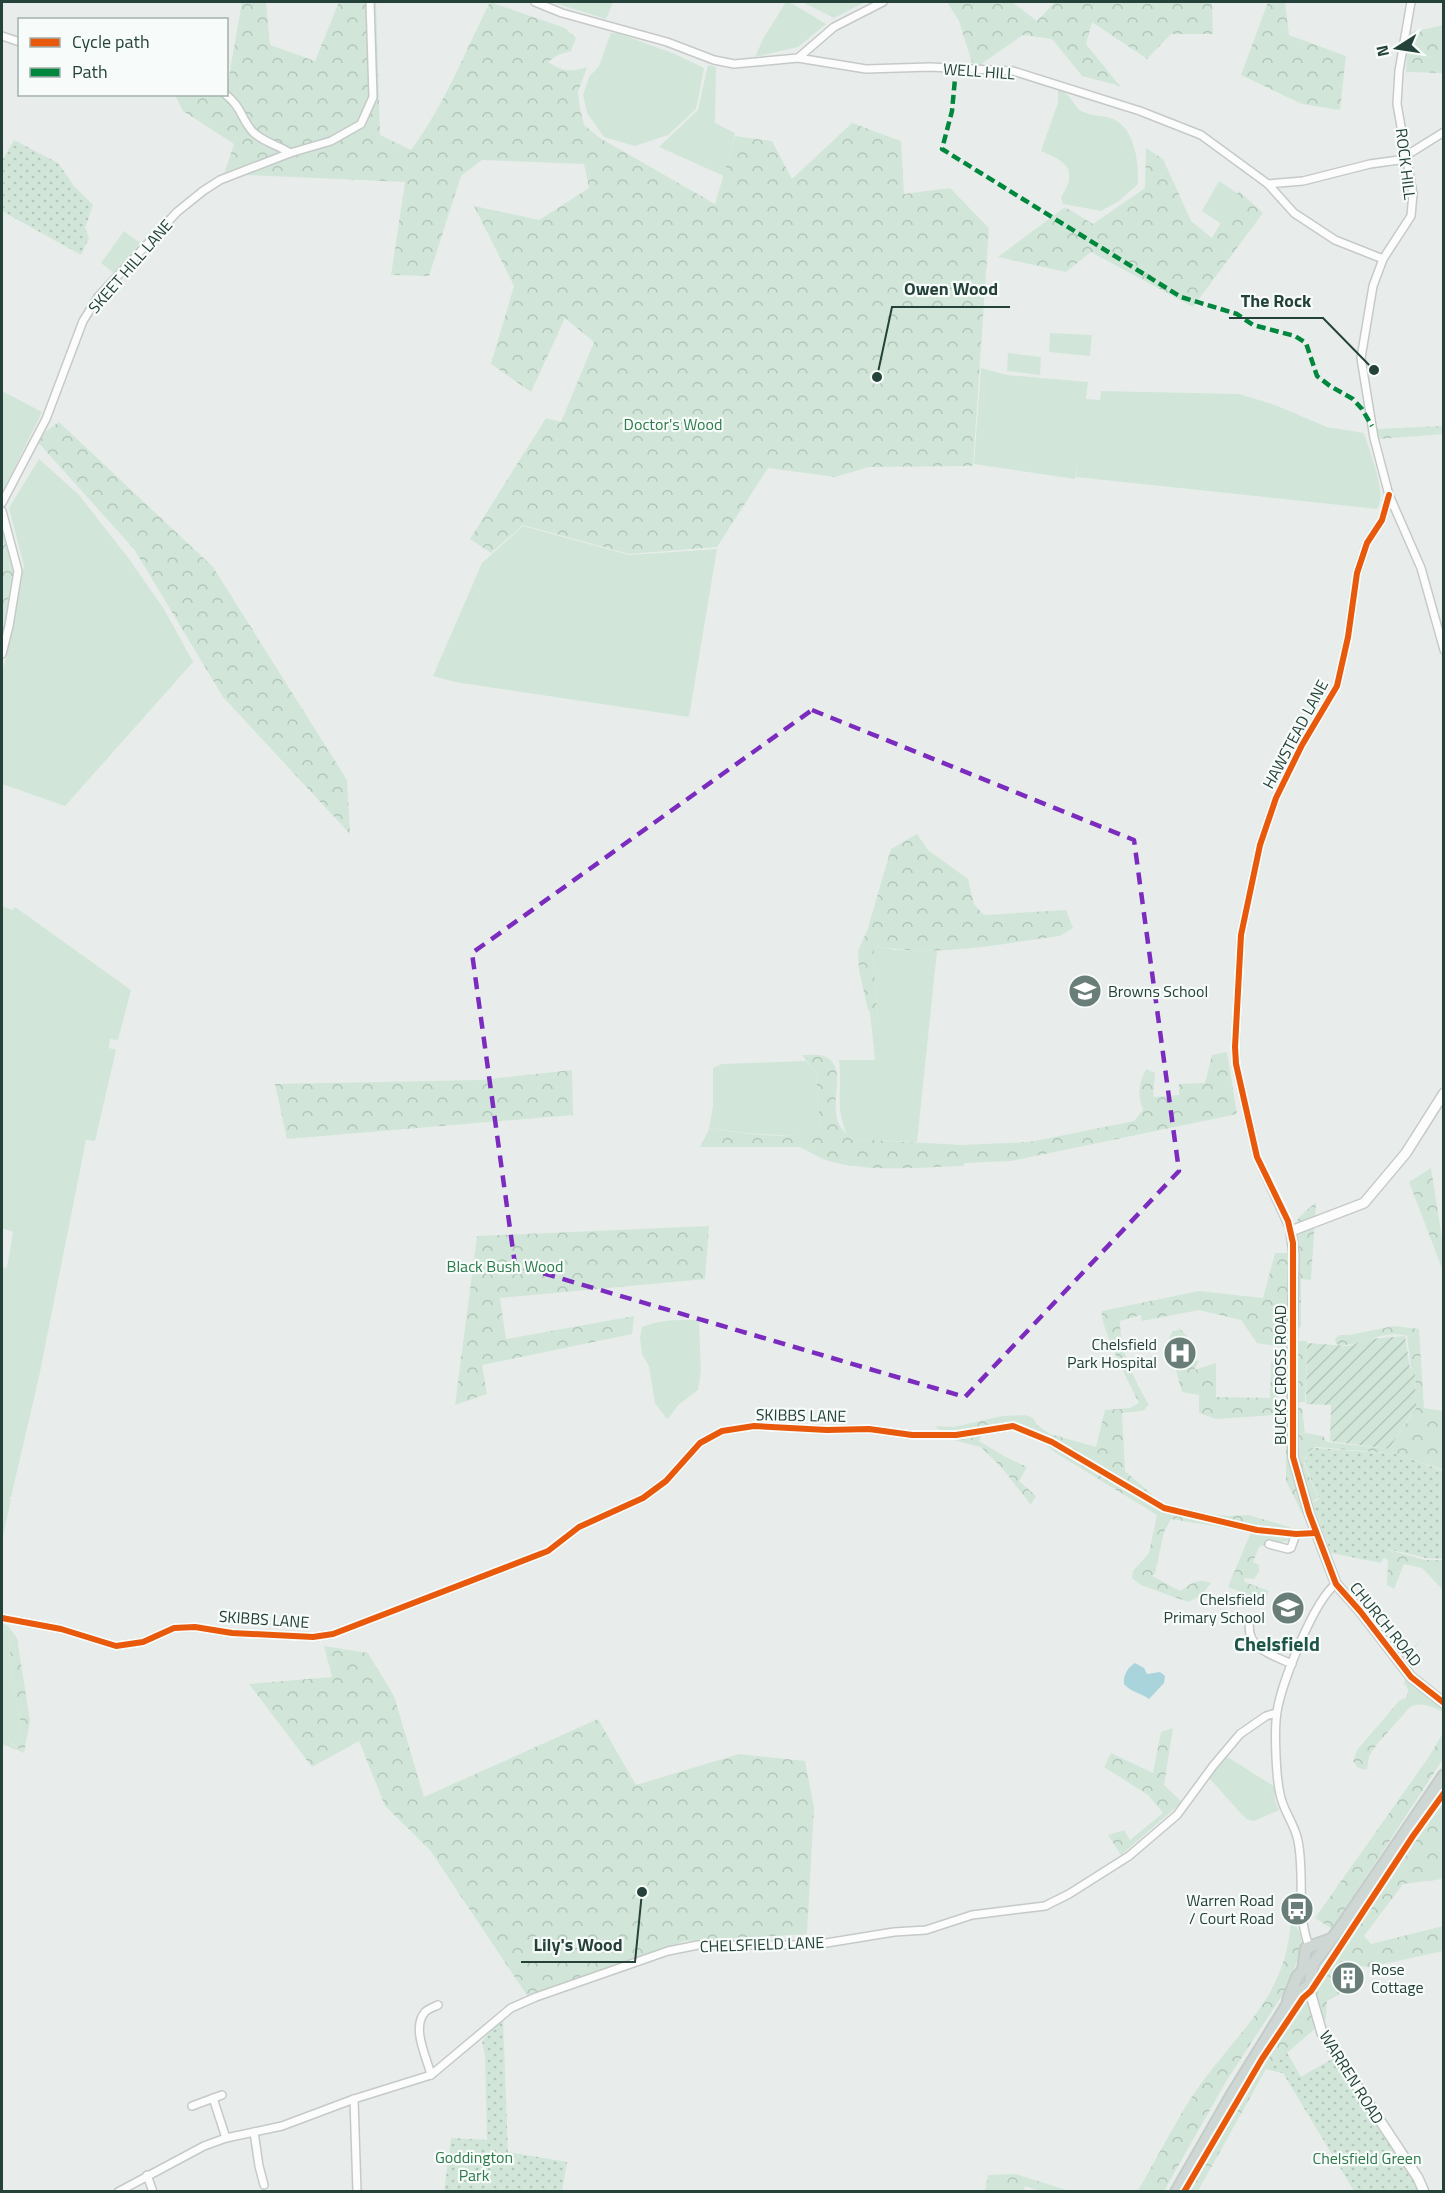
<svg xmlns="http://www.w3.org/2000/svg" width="1445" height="2193" font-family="'Titillium Web',sans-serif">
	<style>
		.grass { fill: #d1e6d8 }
		.forest { fill: url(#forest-crowns) }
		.park { fill: url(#park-dots) }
		.garden { fill: url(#garden-furrows) }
		.water { fill: #a9d4db }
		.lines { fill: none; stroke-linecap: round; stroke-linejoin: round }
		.minor-casing { stroke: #c5cac8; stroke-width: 10 }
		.tertiary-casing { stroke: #c5cac8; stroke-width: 12 }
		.primary-casing { stroke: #c3ccc9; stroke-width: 14 }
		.minor { stroke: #fcfcfc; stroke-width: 7 }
		.tertiary { stroke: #fcfcfc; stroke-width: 9 }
		.primary { stroke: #cfd7d5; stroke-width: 10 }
		.quiet { stroke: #00873e; stroke-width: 4.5; stroke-dasharray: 9 4.5; stroke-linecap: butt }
		.cycleway-casing { stroke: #f7fbf9; stroke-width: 10 }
		.cycleway { stroke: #e8590c; stroke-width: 6 }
		.marked { fill: none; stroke: #7b2cbf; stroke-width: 4.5; stroke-dasharray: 12 8; stroke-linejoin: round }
		.labels { text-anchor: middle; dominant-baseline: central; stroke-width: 4.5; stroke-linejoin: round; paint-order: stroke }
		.street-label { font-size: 16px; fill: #24423a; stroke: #f7fbf9 }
		.park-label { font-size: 16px; fill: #2d7a4b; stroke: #f7fbf9 }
		.poi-label { font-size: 16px; fill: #24423a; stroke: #f7fbf9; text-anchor: end }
		.quarter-label { font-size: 20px; font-weight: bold; fill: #1f5548; stroke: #f7fbf9 }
		.leader { fill: none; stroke: #24423a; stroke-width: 2 }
		.callout-dot { fill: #24423a; stroke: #f7fbf9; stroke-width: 2 }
		.callout-label { font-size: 18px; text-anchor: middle; font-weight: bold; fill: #24423a; stroke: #f7fbf9; stroke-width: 4.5; stroke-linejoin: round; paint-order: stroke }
	</style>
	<defs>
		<pattern id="forest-crowns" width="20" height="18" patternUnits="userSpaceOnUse" patternTransform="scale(1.5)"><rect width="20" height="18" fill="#d1e6d8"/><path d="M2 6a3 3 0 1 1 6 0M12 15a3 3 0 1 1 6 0" fill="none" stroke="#b3c6ba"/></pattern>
		<pattern id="park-dots" width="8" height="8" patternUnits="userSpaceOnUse" patternTransform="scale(1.5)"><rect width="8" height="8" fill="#d1e6d8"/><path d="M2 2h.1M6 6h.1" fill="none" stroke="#b3c6ba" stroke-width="1.8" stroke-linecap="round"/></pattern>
		<pattern id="garden-furrows" width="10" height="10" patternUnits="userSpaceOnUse" patternTransform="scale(1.5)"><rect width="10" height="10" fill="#d1e6d8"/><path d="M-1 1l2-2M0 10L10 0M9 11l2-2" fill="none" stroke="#b3c6ba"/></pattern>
	</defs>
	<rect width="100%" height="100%" fill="#e8edeb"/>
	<g class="grass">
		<path d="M552,2h61l-7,17z"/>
		<path d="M786,2l7,2 33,20 -28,23 -43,10 9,-20z"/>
		<path d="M802,2h63l-31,16z"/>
		<path d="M611,33l9,1 55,20 29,14 -8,41 -28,26 -33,11 -31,-9 -17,-24 -4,-18 6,-18 10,-11z"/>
		<path d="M708,65l8,2 -1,56 20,10 -11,43 -65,-29 39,-37z"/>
		<path d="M1058,90c12,2 14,14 23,21 9,5 22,4 32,8 22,9 26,44 25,65l-19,17 -18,10 -38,-7 -2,-6c2,-5 7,-12 8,-18 3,-18 -15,-23 -28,-29l17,-48z"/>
		<path d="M1219,181l21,14 -17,30 -21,-14z"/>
		<path d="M124,231l16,12 -25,31 -14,-11z"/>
		<path d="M1050,333l42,2 -2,21 -41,-4z"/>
		<path d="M1008,353l33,4 -1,18 -33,-4z"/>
		<path d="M981,368l26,7 81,7 -2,17 14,1 1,-9 138,3 36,11 52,22 37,6c5,17 24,61 13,76l-301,-32 2,-17 -3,19 -101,-15z"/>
		<path d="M2,391l40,21 -38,77h-2z"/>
		<path d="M39,459l40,36 50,64 35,50 29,53 -128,144 -63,-22v-114l5,-15 17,-89 -15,-58z"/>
		<path d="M523,526l106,29 88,-6 -28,168 -234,-35 -22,-6 49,-113z"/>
		<path d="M2,906l10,4 3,-3 116,83 -13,50 -8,-1 -1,9 7,2 -21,91 -9,-1 -47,237 -28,120h-2l2,3 -9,40v-273l5,1 6,-36 -11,-4z"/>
		<path d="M875,946l19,4 43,1 -20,191 -62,-3 -8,-4c-3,-8 -6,-16 -7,-25 -1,-17 1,-33 -1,-50h36l-5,-48 8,6 -5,-61z"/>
		<path d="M806,1061l10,12 4,58c-36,9 -75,1 -111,-2l4,-23v-38l9,-4z"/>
		<path d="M699,1320l2,51 -3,19 -20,15 -9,13h-3l-11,-15 -6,-37 -7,-12 -2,-16 2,-11c18,-8 39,-7 57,-7z"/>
		<path d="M2,1623l6,3 5,56 7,35 1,24 -11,2 14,10 -22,-9z"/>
		<path d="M1226,1756l49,31v14l4,9 -25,11 -8,-2 -37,-41z"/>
	</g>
	<g class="forest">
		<path d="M242,2h24l4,43 45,16 24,-59h37l4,133 31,15c33,-44 54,-98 79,-148l75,26 11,10 -5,13 -13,4 -10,7c15,10 22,10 39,5l-9,25 2,17 4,16 16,13 115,66 20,-68 37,5 20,38 60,-56 49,18 3,53 46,-6 39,40 -16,238 -104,1 -34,10 -67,-9 -51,79 -88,7 -106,-29 -32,28 -21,-14 76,-121 15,4 33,-80 -29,-24 -34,74 -40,-28 23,-78 -40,-80 65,14 50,-32 -5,-24 -102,-4 -21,16 -32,100 -38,-1 14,-93 -181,-8 10,-30 -51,-33 -8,-16 51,-1z"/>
		<path d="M947,2h65l25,19 18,-19h157l1,32h-42l-24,25 -55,-37 -6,22 34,42 -38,-10 -30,-37 -29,-4 -49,34 -15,-48z"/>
		<path d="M1268,2h17l4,33 57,21 -6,54 -38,-6 -61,-29z"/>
		<path d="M1443,25v48l-37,-1 2,-39z"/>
		<path d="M1146,148l17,11 28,62 21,17 27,-47 24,22 -70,94 -102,-55 -25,20 -68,-15 67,-50 28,17 52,-36z"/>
		<path d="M59,422l154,145 134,213 3,54 -127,-137 -89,-148 -99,-110z"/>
		<path d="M1443,426v8l-64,5 -2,-10z"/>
		<path d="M2,521l12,48 -8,56 -4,18z"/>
		<path d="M917,834l11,16 40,29 6,25 10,11 82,-5 7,18 -13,8c-61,8 -124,22 -185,10l-2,11 5,62 -10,-9 -9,-40 -1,-19 9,-20 24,-82z"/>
		<path d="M1227,1052l10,62 -226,47 -46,2 -2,3c-42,1 -94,7 -134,-5 -11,-3 -19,-10 -30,-14h-99l9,-18c35,3 79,14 111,-1l-4,-55 -14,-18c7,0 18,-1 24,2 28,14 -11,63 29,82l106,6 69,-3 104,-21 9,-11c-6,-15 -4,-26 3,-41l9,4 -2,24 26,-2v-11l26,-1 7,-28z"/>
		<path d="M572,1070l1,45 -286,24 -12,-55 206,-4z"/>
		<path d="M1431,1168l11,70 1,-2v35l-34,-89z"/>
		<path d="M1316,1202l-5,78 -10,-1v48l-10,1 -10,19 -24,-4 -16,-23 -42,-10 -57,11 -1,-6 -21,6c0,30 14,58 29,84l-7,6 -20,2 3,58 46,40 57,5 20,-1 42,12 2,14 -23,2 -10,4 -6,15 6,3v7l-5,7 -10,-1 1,4 24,9 -5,10 -36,-14 23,-55 -80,-13 -7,13 -9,41 -3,3 28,15c12,-8 17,-13 31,-8l-10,13 -13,6 -47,-17 -9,-7 1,-7 16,-18 8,-38 -101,-62 -18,-15 -28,-8 -28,4 -3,7 25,15 23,11 -8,14 17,15 -5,9 -29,-37 -21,-21 -32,-8 -14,-13 19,1 48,-11 23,-1 8,3 4,7 13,9 46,13 9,-37 25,-2 9,-5c-8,-16 -41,-80 -37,-92l97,-20 64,7 12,-45h15l8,-35z"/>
		<path d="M709,1226l-4,53 -205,19 6,41 128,-23 -2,18 -150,31 5,29 -32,11 22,-169z"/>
		<path d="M1394,1326l25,3 5,79 19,3v59l-46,-16 -81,-7 -9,5 -3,12 14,34 -6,4 -9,13 -17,-34v-75l16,2 3,25 18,3 4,6 62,7 27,-41 -1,-38 -4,-2 -4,-32c-27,-8 -50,14 -71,8l-1,-6 5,-3h9z"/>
		<path d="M1180,1329l7,7v8l-8,3 6,13 14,1 -5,9 22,-7v34l54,1 1,-36 8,-3 -2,56 -61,4 -17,-6v-18l-17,-3 -14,-50 4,-10z"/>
		<path d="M1298,1341h9l-2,61h-7z"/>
		<path d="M1386,1549l39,11h18v30l-21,-22 -18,-4 -10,25 -7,-4 1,-25 -12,-6z"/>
		<path d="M8,1626l9,12 13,83 -6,32 -14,-11 11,-2 -1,-23 -7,-35z"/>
		<path d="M1425,1637c-5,5 -13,12 -15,19 -6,14 23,33 33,39v17c-11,-5 -20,-11 -33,-5l-32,36 -9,13 -2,14 -9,-2 -5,-7 4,-11 42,-49 8,-4 1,-8 -4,-6 3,-8 -6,-13 4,-8z"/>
		<path d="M324,1646l44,7 26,43 30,101 174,-78 38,66 103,-31 66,7 9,46 -7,127 -122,7 -157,56 -98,-147 -45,-44 -26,-65 -47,26 -63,-83 83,-7z"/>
		<path d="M1173,1728l-9,57 18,17 -61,53 -13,-20 16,-5 6,10 33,-27 -15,-18 -44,-28 7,-14 42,20 8,-41z"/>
		<path d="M1443,1733v26l-111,170 -17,-11 113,-160z"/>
		<path d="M1443,1797v82l-40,5 -39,52 7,8 72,-18v25l-73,16 -30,-2v29l-13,7 -1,18 -39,34 14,24 33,-19 81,119 -132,-104 -17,-4 -68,122 -12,1c43,-78 87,-158 145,-226z"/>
		<path d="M1291,1915l10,21v12l-12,37 -62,95 -63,111 -27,1c21,-35 40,-75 63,-107 42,-58 89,-92 91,-170z"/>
		<path d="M1016,2174l53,17h-29l-15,-5 -2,5h-38l3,-16z"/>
	</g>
	<g class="park">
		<path d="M14,140l44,23 16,23 19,19 -8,23 4,10 -8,17 -79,-44v-50z"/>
		<path d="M1316,1448l81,6 46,17v88l-17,-1 -38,-9 -7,14 -50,-10 -19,-50 7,-4 -14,-35 2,-12z"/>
		<path d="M503,2018l5,134 59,10 -5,29 -118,1 7,-54 36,2 -2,-84 -3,-15z"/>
		<path d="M1287,2053l14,24 33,-19 81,119 6,14h-67l-71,-118 -17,-4z"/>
	</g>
	<path class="garden" d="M1405,1336l5,32 5,2 1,37 -27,42 -59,-8 1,-36 -25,-1 1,-61 42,3 20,-7z"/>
	<path class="water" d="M1135,1663l9,5 3,6 13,-2 5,4 -1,7 -15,16c-8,-6 -18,-7 -25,-15 -1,-9 4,-17 11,-21z"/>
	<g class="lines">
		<defs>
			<g id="minor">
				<path d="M535,2l27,11 105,29 47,18 20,4 64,-6 68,11 64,-2 83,4 127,40 61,24 67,49 26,29 41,27 48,19"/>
				<path d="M1411,2l-12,69 -2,33 16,90 -2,22 -28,43 -10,27 -12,72 13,80 15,57 32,73 23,82"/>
				<path d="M2,36l18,6"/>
				<path d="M798,58l36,-31 49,-25"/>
				<path d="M225,94c17,13 16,25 28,38 10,10 25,13 37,21"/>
				<path d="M1268,184l35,-3 67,-17 29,-4 45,-28"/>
				<path d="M2,503l44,-84 37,-98 15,-24 79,-85 26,-21 17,-11 70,-27 41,-12 30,-17 12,-27 -3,-95"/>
				<path d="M2,511l16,60 -9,55 -7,28"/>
				<path d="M1291,1231l-34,-74 -21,-93 -1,-17 6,-112 19,-90 16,-47 26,-53 35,-59 11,-49 9,-64 10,-30 15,-23 7,-25"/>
				<path d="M1269,1544l19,5 3,-1 5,-14"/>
				<path d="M2,1618l59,11 55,17 27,-4 31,-14 21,-1 37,6 81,4 20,-3 215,-83 31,-24 64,-29 23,-17 34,-38 22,-12 32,-5 73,4 42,-1 43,6h44l57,-9 39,16 112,66 93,22 39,4 20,-1"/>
				<path d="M1250,1620c-6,28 22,35 42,44"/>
				<path d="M1309,1946c-13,-33 -4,-71 -11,-105 -3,-17 -15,-30 -18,-47 -4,-17 -6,-65 -3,-82 4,-28 37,-112 59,-128"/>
				<path d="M431,2075c-4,-17 -20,-47 -6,-63 3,-3 9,-5 13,-7"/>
				<path d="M213,2098l13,40"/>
				<path d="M354,2099l3,93"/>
				<path d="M192,2106l30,-11"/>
				<path d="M254,2132l5,34 5,19"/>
				<path d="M147,2175l6,17"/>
				<path d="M118,2192l86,-46 22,-8 56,-12 72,-27 77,-24 80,-67 25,-11 132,-46 30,-6h116l80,-13 32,-2 46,-15 73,-9 24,-12 60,-38 48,-41 36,-49 27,-32 26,-18 10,-3"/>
			</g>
			<g id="tertiary">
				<path d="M1444,1093l-38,60 -42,50 -73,28 3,24 -2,100 1,102 16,56 27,71 24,27 51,66 33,26"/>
				<path d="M1309,1988l13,45 96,145 6,14"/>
			</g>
			<g id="primary">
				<path d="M1288,2000l9,-23 6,-7 3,-22 25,-9"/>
				<path d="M1176,2192l55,-96 56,-91 11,-12 12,-8 3,-21 30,-40 101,-149"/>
			</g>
		</defs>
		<use href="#minor" class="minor-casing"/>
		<use href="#tertiary" class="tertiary-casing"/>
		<use href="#primary" class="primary-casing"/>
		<use href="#minor" class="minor"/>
		<use href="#tertiary" class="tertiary"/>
		<use href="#primary" class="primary"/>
		<path class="quiet" d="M956,68l-4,43 -10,38 239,148 56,17 16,11 42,11 11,7 11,33 13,10 23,13 9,10 10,17"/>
		<defs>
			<g id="cycleway">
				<path d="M1389,495l-7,25 -15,23 -10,30 -9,64 -11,49 -35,59 -26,53 -16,47 -19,90 -6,112 1,17 21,93 31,64 5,22v214l16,56 27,71 24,27 51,66 33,26"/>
				<path d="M2,1618l59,11 55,17 27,-4 31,-14 21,-1 37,6 81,4 20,-3 215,-83 31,-24 64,-29 23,-17 34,-38 22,-12 32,-5 73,4 42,-1 43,6h44l57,-9 39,16 112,66 93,22 39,4 20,-1"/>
				<path d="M1184,2192l78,-133 41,-61 8,-7 102,-155 31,-43"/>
			</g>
		</defs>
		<use href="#cycleway" class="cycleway-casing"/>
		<use href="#cycleway" class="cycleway"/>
	</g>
	<path class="marked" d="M812,710l322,130 45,331 -214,226 -450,-132 -43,-312z"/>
	<defs>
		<symbol id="school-disc" viewBox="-11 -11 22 22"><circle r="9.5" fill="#697e78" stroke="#f7fbf9"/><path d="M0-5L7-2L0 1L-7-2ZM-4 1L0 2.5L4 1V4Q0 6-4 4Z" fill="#fff"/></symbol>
		<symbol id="hospital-disc" viewBox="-11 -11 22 22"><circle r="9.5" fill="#697e78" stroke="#f7fbf9"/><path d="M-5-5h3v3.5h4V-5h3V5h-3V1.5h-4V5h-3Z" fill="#fff"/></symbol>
		<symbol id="bus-disc" viewBox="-11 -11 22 22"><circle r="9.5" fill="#697e78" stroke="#f7fbf9"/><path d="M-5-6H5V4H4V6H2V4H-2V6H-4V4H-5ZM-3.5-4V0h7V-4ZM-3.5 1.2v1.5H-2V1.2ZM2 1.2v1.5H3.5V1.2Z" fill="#fff"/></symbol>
		<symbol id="building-disc" viewBox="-11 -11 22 22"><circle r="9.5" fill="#697e78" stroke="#f7fbf9"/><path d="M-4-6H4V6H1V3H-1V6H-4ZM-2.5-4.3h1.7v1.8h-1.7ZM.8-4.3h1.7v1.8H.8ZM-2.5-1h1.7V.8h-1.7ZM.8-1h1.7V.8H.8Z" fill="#fff"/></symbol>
	</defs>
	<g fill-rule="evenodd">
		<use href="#school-disc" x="1066" y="972" width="38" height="38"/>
		<use href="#hospital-disc" x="1161" y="1334" width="38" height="38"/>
		<use href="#school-disc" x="1269" y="1589" width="38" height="38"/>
		<use href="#bus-disc" x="1278" y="1890" width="38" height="38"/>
		<use href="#building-disc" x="1329" y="1959" width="38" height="38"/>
	</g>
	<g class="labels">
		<g class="street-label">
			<text transform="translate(979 71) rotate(4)">WELL HILL</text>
			<text transform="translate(1406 164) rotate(83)">ROCK HILL</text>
			<text transform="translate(130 266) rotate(-49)">SKEET HILL LANE</text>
			<text transform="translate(1295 734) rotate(-62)">HAWSTEAD LANE</text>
			<text transform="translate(1280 1375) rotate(-90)">BUCKS CROSS ROAD</text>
			<text transform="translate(801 1415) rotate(1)">SKIBBS LANE</text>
			<text transform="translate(264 1619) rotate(4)">SKIBBS LANE</text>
			<text transform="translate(1386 1624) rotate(51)">CHURCH ROAD</text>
			<text transform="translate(762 1944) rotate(-2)">CHELSFIELD LANE</text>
			<text transform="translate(1352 2077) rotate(58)">WARREN ROAD</text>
		</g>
		<g class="park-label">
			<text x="673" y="424">Doctor's Wood</text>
			<text x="505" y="1266">Black Bush Wood</text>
			<text x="474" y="2157">Goddington<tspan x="474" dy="18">Park</tspan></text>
			<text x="1367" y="2158">Chelsfield Green</text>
		</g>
		<g class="poi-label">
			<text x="1108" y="991" text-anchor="start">Browns School</text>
			<text x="1157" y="1344">Chelsfield<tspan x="1157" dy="18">Park Hospital</tspan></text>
			<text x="1265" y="1599">Chelsfield<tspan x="1265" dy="18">Primary School</tspan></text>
			<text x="1274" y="1900">Warren Road<tspan x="1274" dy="18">/ Court Road</tspan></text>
			<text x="1371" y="1969" text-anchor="start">Rose<tspan x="1371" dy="18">Cottage</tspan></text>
		</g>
		<g class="quarter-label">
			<text x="1277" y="1643">Chelsfield</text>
		</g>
	</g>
	<path class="leader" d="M877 377L892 307H1010M1374 370L1323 318H1229M642 1892L635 1962H521"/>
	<g class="callout-dot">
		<circle cx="877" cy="377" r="6"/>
		<circle cx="1374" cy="370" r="6"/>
		<circle cx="642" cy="1892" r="6"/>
	</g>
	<g class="callout-label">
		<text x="951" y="295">Owen Wood</text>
		<text x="1276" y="307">The Rock</text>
		<text x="578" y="1951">Lily's Wood</text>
	</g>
	<rect width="1445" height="2193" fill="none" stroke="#24423a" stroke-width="6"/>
	<rect x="18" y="18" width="210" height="78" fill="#f7fbf9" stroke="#a3b1ad" stroke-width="1.5"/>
	<rect x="30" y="38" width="30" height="9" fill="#e8590c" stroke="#a3b1ad" stroke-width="1.5"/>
	<text x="72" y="48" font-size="18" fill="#24423a">Cycle path</text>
	<rect x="30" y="68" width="30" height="9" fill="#00873e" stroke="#a3b1ad" stroke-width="1.5"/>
	<text x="72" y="78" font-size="18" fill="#24423a">Path</text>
	<g transform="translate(1397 48) rotate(258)" stroke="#f7fbf9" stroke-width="4.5" paint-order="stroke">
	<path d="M0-4.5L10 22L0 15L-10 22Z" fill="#24423a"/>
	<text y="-9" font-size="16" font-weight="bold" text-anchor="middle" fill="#24423a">N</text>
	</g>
</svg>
